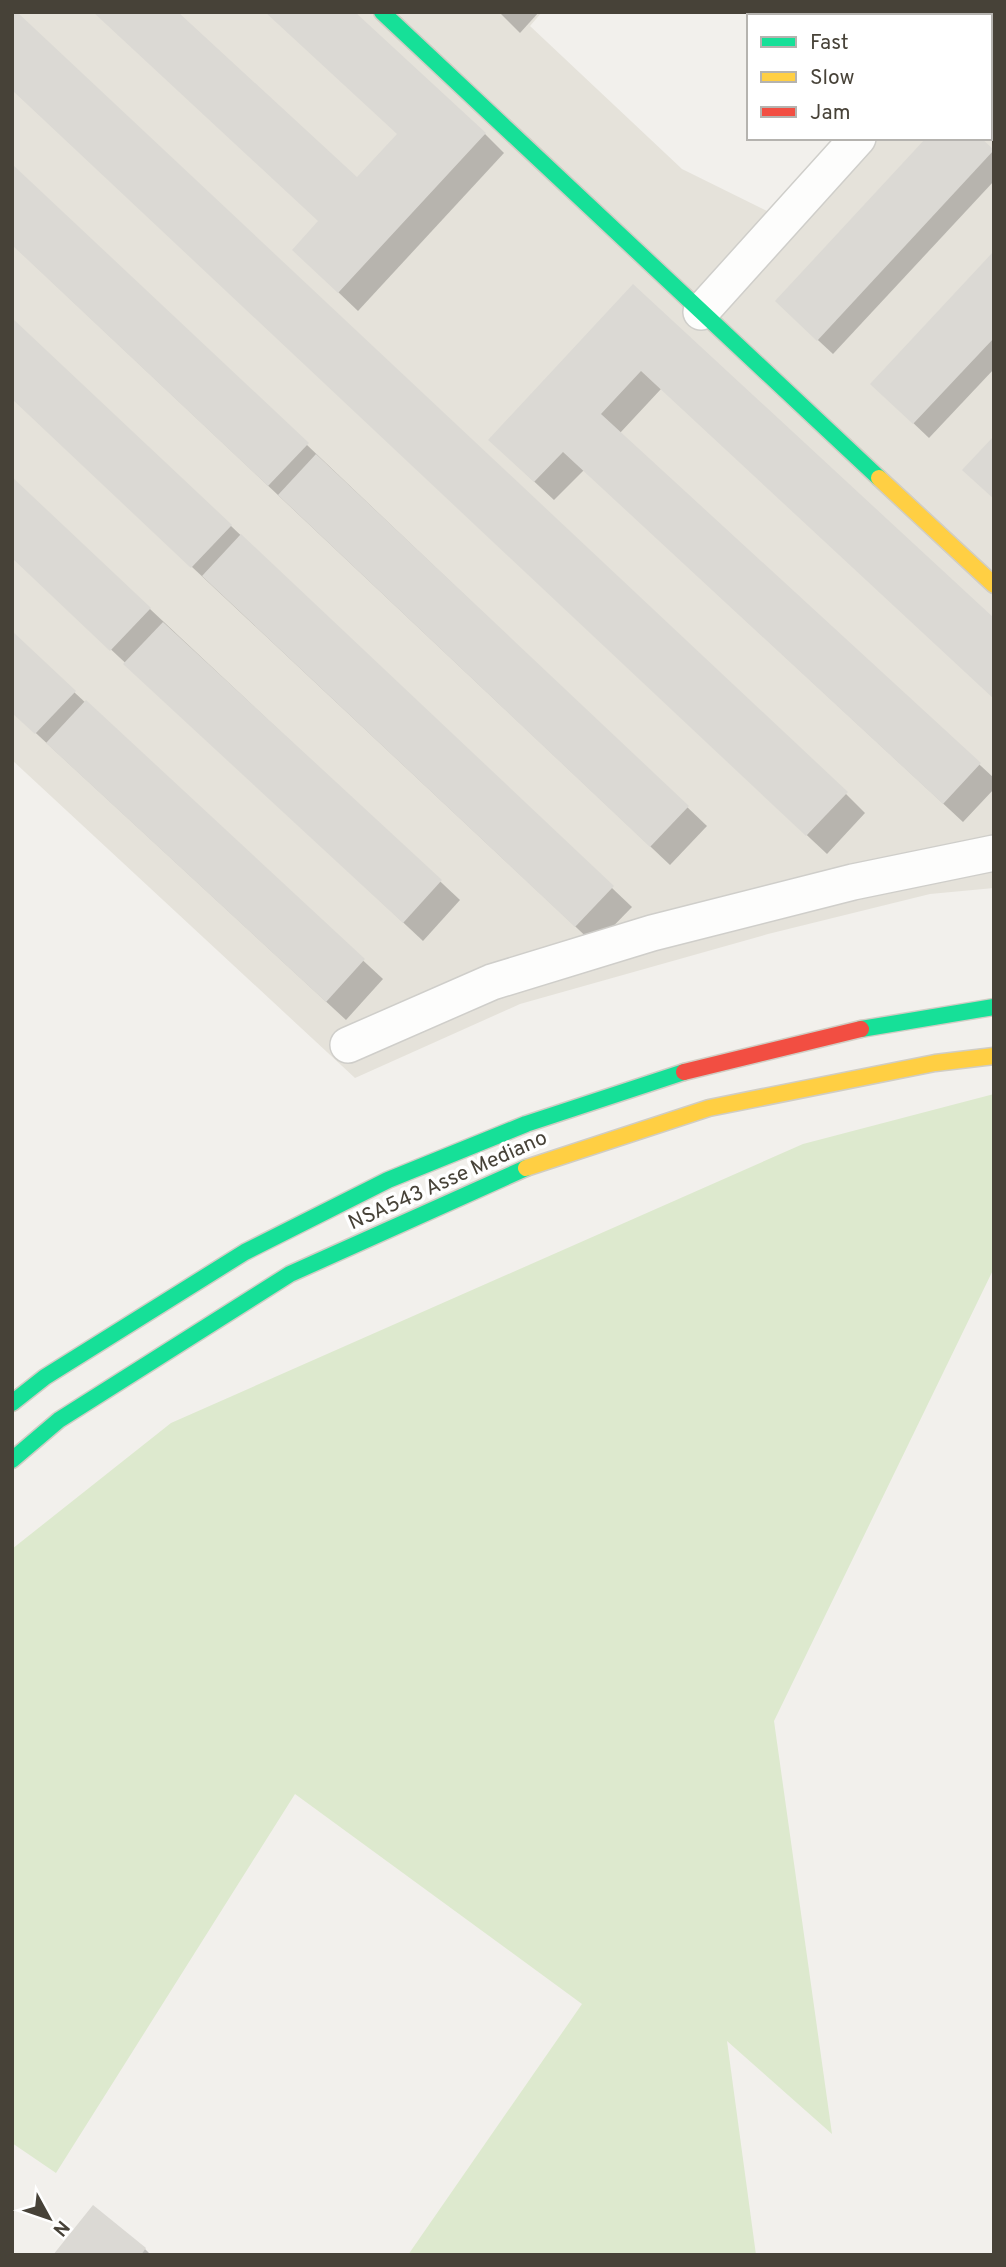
<svg xmlns="http://www.w3.org/2000/svg" width="1006" height="2267" font-family="Overpass,sans-serif">
	<style>
		.residential { fill: #e5e2da }
		.green { fill: #dde9ce }
		.shadow { fill: #0003 }
		.building { fill: #dbd9d4 }
		.lines { fill: none; stroke-linecap: round; stroke-linejoin: round }
		.street-casing { stroke: #cfceca; stroke-width: 38 }
		.fast-casing { stroke: #d0cdc4; stroke-width: 19 }
		.slow-casing { stroke: #d0cdc4; stroke-width: 19 }
		.jam-casing { stroke: #d0cdc4; stroke-width: 19 }
		.street { stroke: #fdfdfc; stroke-width: 35 }
		.fast { stroke: #16e098; stroke-width: 16 }
		.slow { stroke: #ffcf43; stroke-width: 16 }
		.jam { stroke: #f24e42; stroke-width: 16 }
		.labels { text-anchor: middle; dominant-baseline: central; stroke-width: 7; stroke-linejoin: round; paint-order: stroke }
		.street-label { font-size: 21px; fill: #474238; stroke: #fff }
	</style>
	<rect width="100%" height="100%" fill="#f2f0ec"/>
	<path class="residential" d="M12,12h530l-12,14 152,143 91,45 66,-76h151v-37l4,3v784l-64,6 -162,40 -248,70 -165,74 -343,-318z"/>
	<path class="green" d="M994,1094v174l-220,453 58,413 -105,-93 29,214h-348l174,-251 -287,-210 -239,379 -44,-30v-594l159,-126 632,-279z"/>
	<g class="shadow">
		<path d="M499,12h40l-19,21z"/>
		<path d="M12,89l834,705 19,19 -38,41z"/>
		<path d="M485,134l19,19 -146,158 -44,-42 43,-89z"/>
		<path d="M978,138l16,15v28l-161,173 -41,-38z"/>
		<path d="M12,244l295,201 400,381 -37,39z"/>
		<path d="M994,254v115l-65,69 -41,-39z"/>
		<path d="M633,287l28,102 -41,44 374,345v11l-31,33 -379,-352 -30,30 -44,-41z"/>
		<path d="M12,398l219,128 401,381 -37,38z"/>
		<path d="M12,557l138,52 310,291 -37,41z"/>
		<path d="M74,692l309,287 -37,41 -334,-309z"/>
		<path d="M93,2208l52,41 6,6h-95z"/>
	</g>
	<g class="building">
		<path d="M12,12h5l831,780 -42,44 -794,-746z"/>
		<path d="M93,12h85l179,165 40,-43 -132,-122h90l131,121 -148,160 -46,-43 26,-29z"/>
		<path d="M926,138h55l13,12 -177,191 -42,-40z"/>
		<path d="M12,164l297,279 -41,43 -256,-241z"/>
		<path d="M994,251v87l-81,86 -43,-40z"/>
		<path d="M633,284l361,334v81l-353,-328 -40,43 380,349 -38,41 -380,-352 -29,30 -46,-42z"/>
		<path d="M12,318l220,207 -41,43 -179,-169z"/>
		<path d="M994,436v63l-32,-29z"/>
		<path d="M316,454l373,352 -39,41 -372,-352z"/>
		<path d="M12,477l139,131 -41,43 -98,-93z"/>
		<path d="M241,534l373,352 -39,41 -373,-351z"/>
		<path d="M163,622l279,258 -39,43 -280,-259z"/>
		<path d="M12,631l64,60 -41,43 -23,-21z"/>
		<path d="M86,700l279,259 -39,43 -280,-259z"/>
		<path d="M93,2205l53,43 -5,7h-88z"/>
	</g>
	<g class="lines">
		<defs>
			<g id="street">
				<path d="M968,16l3,-4"/>
				<path d="M701,312l157,-174"/>
				<path d="M348,1045l144,-63 160,-49 201,-51 141,-29"/>
			</g>
			<g id="fast">
				<path d="M382,12l497,466"/>
				<path d="M861,1029l133,-22"/>
				<path d="M12,1403l33,-26 200,-125 143,-72 138,-56 158,-52"/>
				<path d="M12,1460l47,-40 231,-146 236,-106"/>
			</g>
			<g id="slow">
				<path d="M879,478l115,107"/>
				<path d="M526,1168l183,-60 226,-45 59,-7"/>
			</g>
			<path id="jam" d="M684,1072l177,-43"/>
		</defs>
		<use href="#street" class="street-casing"/>
		<use href="#fast" class="fast-casing"/>
		<use href="#slow" class="slow-casing"/>
		<use href="#jam" class="jam-casing"/>
		<use href="#street" class="street"/>
		<use href="#fast" class="fast"/>
		<use href="#slow" class="slow"/>
		<use href="#jam" class="jam"/>
	</g>
	<g class="labels">
		<g class="street-label">
			<text transform="translate(448 1181) rotate(-24)">NSA543 Asse Mediano</text>
		</g>
	</g>
	<rect width="1006" height="2267" fill="none" stroke="#474238" stroke-width="28"/>
	<rect x="747" y="14" width="245" height="126" fill="#ffffff" stroke="#b5b3af" stroke-width="2"/>
	<rect x="761" y="37" width="35" height="10" fill="#16e098" stroke="#b5b3af" stroke-width="2"/>
	<text x="810" y="49" font-size="21" fill="#474238">Fast</text>
	<rect x="761" y="72" width="35" height="10" fill="#ffcf43" stroke="#b5b3af" stroke-width="2"/>
	<text x="810" y="84" font-size="21" fill="#474238">Slow</text>
	<rect x="761" y="107" width="35" height="10" fill="#f24e42" stroke="#b5b3af" stroke-width="2"/>
	<text x="810" y="119" font-size="21" fill="#474238">Jam</text>
	<g transform="translate(49 2218) rotate(130)" stroke="#ffffff" stroke-width="5" paint-order="stroke">
	<path d="M0-5L12 26L0 18L-12 26Z" fill="#474238"/>
	<text y="-10" font-size="19" font-weight="bold" text-anchor="middle" fill="#474238">N</text>
	</g>
</svg>
